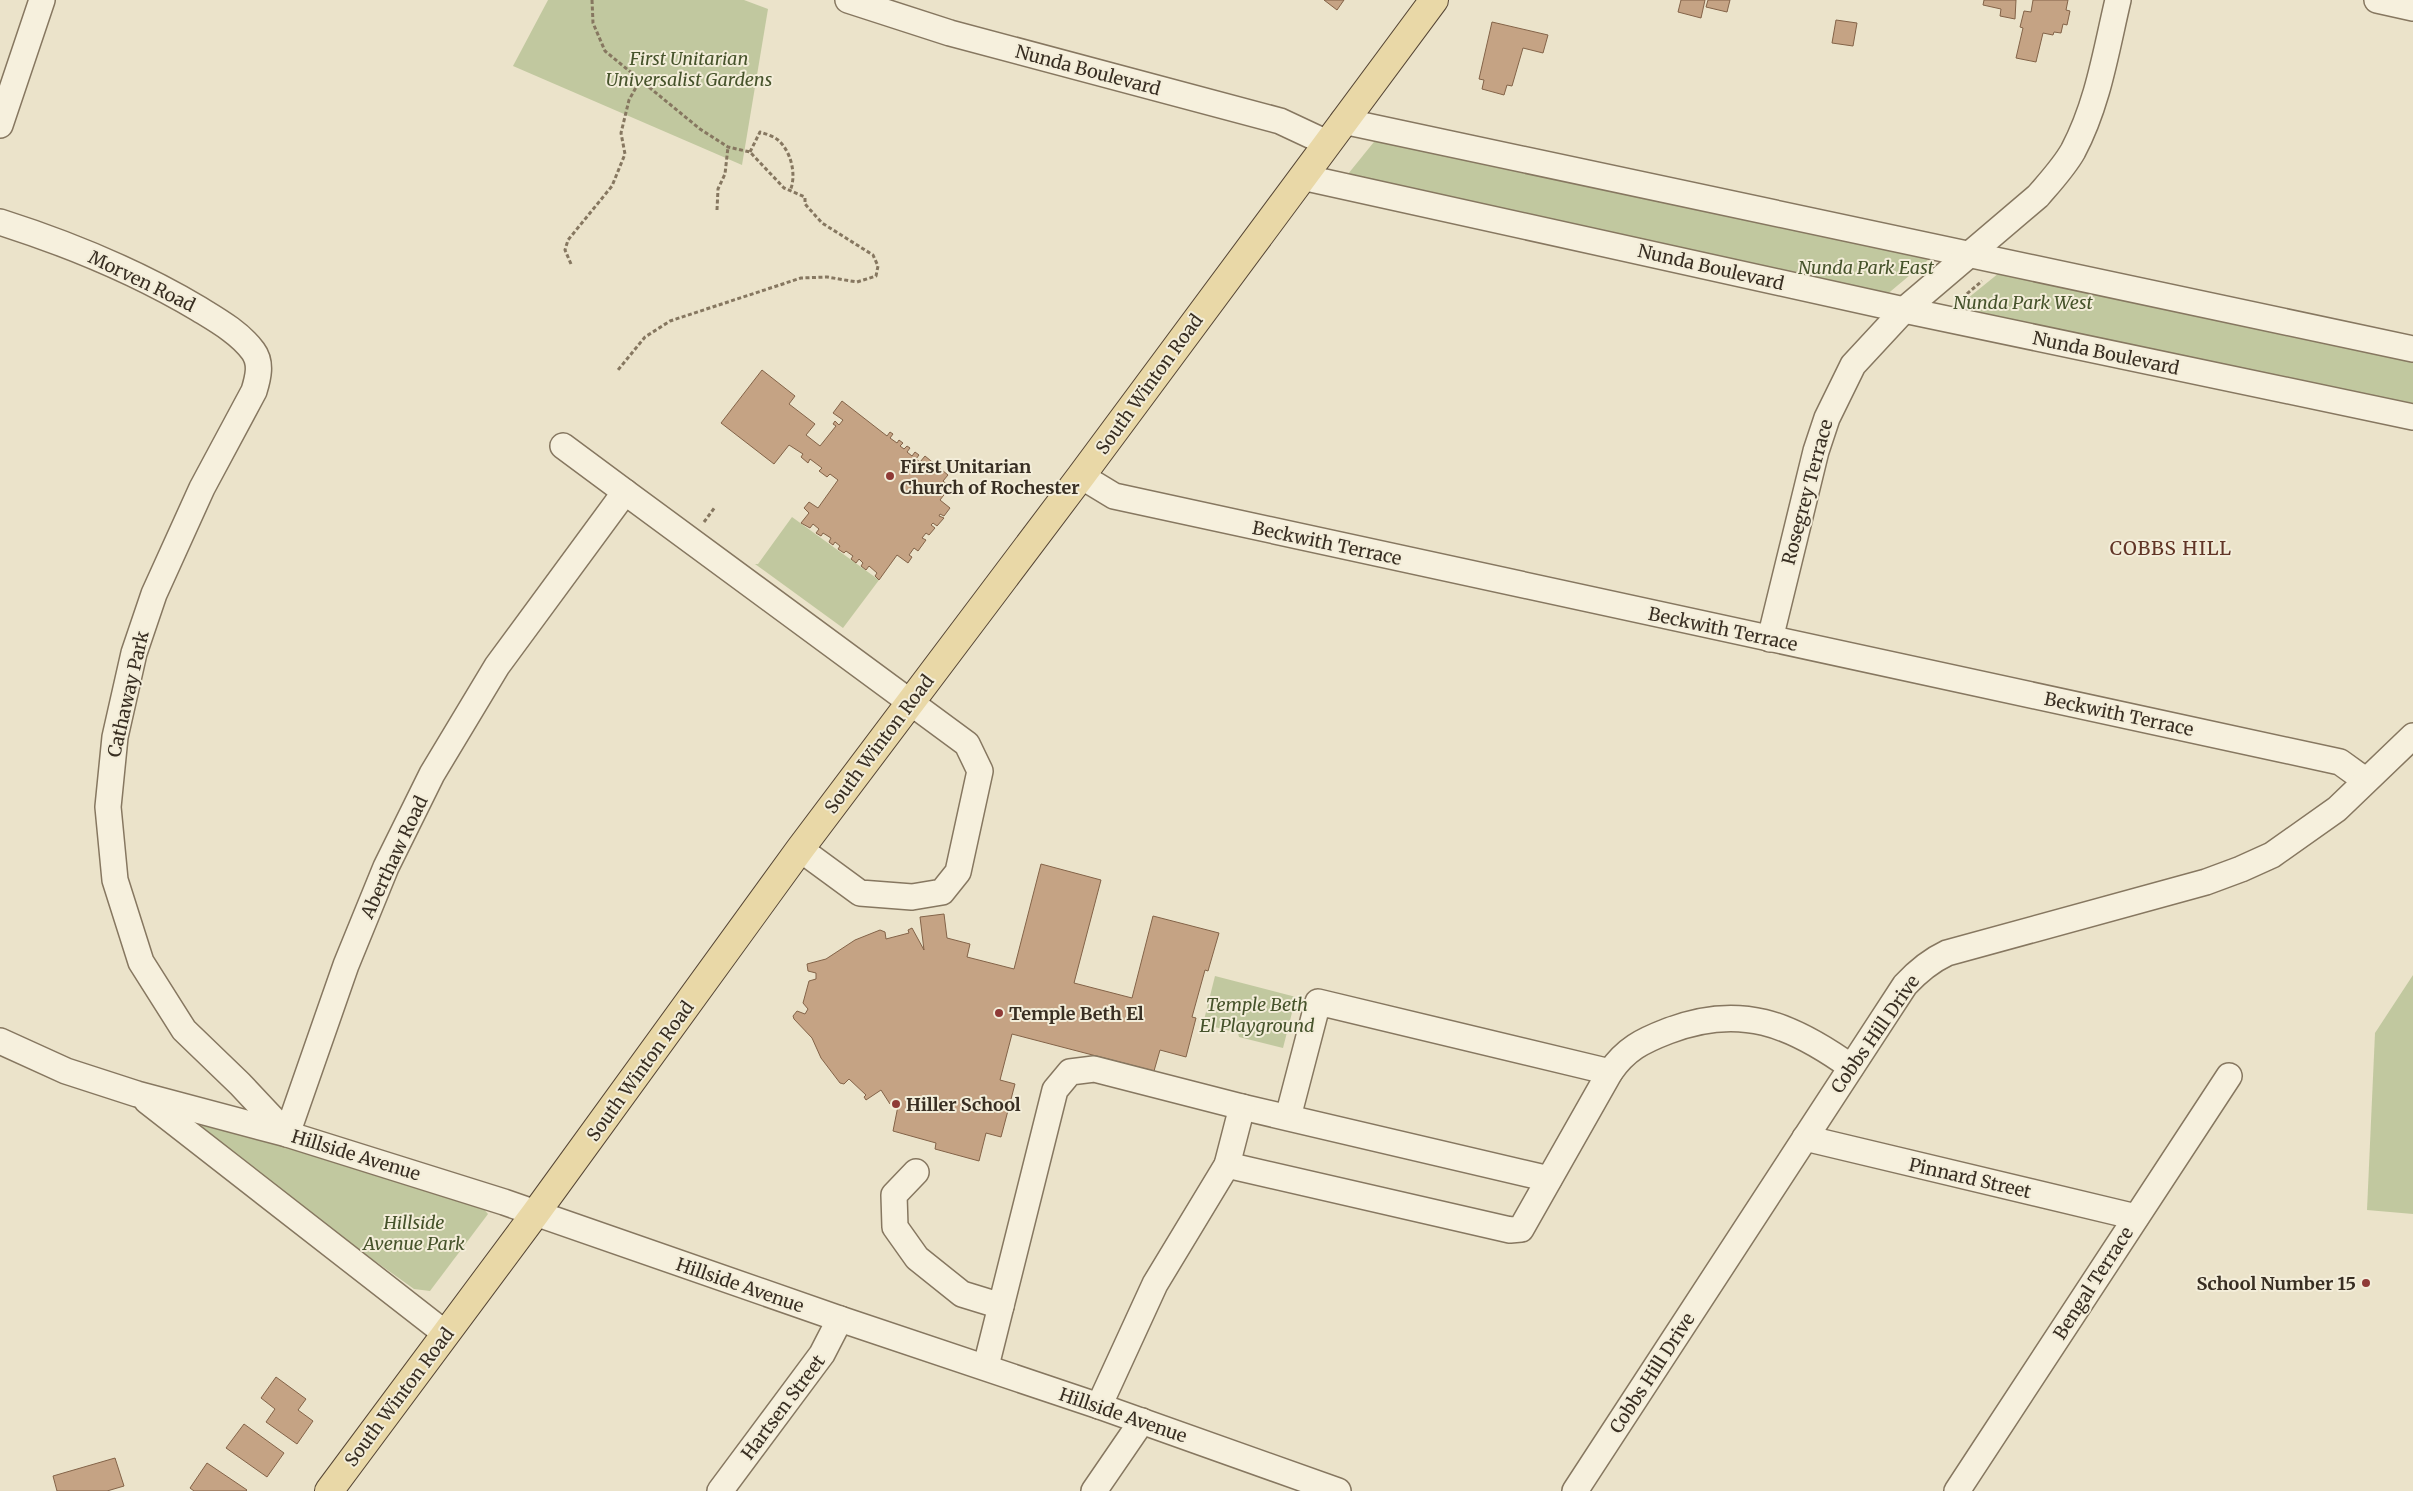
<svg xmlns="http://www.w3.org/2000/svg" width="2413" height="1491" font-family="Merriweather,serif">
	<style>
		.green { fill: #c1c89f }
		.building { fill: #c5a384; stroke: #836348 }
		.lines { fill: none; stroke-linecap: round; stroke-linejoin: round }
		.minor-casing { stroke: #867760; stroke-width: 28 }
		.major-casing { stroke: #554534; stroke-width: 30 }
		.path { stroke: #867760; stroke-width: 3; stroke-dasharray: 4 2.5; stroke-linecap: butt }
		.minor { stroke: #f6f0dd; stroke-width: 25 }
		.major { stroke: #e9d8a7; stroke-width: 28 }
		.poi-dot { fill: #8f3a36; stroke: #f3edd9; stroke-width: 2 }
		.labels { text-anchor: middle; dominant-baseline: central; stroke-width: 4; stroke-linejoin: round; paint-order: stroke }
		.park-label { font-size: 18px; font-style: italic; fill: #46532b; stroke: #f3edd9 }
		.street-label { font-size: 18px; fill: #382e22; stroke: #f3edd9 }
		.poi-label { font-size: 18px; font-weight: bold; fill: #382e22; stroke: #f3edd9; text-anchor: start }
		.neighbourhood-label { font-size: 19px; letter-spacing: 1px; fill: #613526; stroke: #f3edd9 }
	</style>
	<rect width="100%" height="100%" fill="#ebe3ca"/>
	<g class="green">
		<path d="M548,0h196l24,9 -26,156 -229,-99z"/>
		<path d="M1378,137l543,118 7,5 -43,36 -537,-122z"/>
		<path d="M1999,273l414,89v46l-461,-97z"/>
		<path d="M792,517l87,63 -36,48 -88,-64h3z"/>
		<path d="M2413,975v239l-46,-4 8,-177z"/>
		<path d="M1215,976l81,21 -13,51 -44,-11 -1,-4 -35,-9z"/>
		<path d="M204,1123l135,34 143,50 6,7 -58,77 -16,-2 -81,-58 -134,-102z"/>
	</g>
	<g class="building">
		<path d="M1324,0h20l-7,10z"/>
		<path d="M1681,0h24l-4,18 -23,-6z"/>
		<path d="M1708,0h22l-3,12 -21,-5z"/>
		<path d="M1984,0h32l-1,19 -15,-3 1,-7 -18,-4z"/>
		<path d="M2033,0h35l-2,10 4,1 -3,14 -4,-1 -2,9 -7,-1 -1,3 -10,-2 -7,29 -20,-4 7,-30 -3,-1 4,-16 7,1z"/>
		<path d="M1836,20l21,3 -4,23 -21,-3z"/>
		<path d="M1492,22l56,13 -5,18 -20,-5 -11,38 -5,-1 -3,10 -22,-6 2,-9 -5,-1z"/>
		<path d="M762,370l33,26 -6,8 26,20 -9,11 14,11 16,-20 -3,-2 2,-3 4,4 4,-5 -10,-7 9,-12 45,35 3,-4 3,2 -3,4 7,5 2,-3 4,3 -3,3 4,3 3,-3 3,2 -3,4 5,4 3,-4 4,3 -3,4 4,3 5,-6 23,19 -5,6 7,6 -10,13 10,8 -6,8 -4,-2 -1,2 5,2 -7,8 -4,-3 -2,2 4,3 -6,7 -3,-2 -4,5 4,2 -8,11 -4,-3 -5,7 3,2 -4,6 -11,-8 -18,25 -4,-4 2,-3 -8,-7 -3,4 -5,-4 2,-3 -4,-4 -3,4 -5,-4 2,-3 -7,-5 -2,2 -6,-4 2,-3 -5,-4 -2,3 -4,-3 2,-4 -8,-5 -2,3 -5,-3 3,-4 -6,-5 -3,4 -9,-5 8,-10 -5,-5 5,-6 9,6 20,-28 -8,-6 -3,3 -8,-6 3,-3 -12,-9 -2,4 -7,-6 2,-3 -14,-9 -15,19 -53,-41z"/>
		<path d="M1041,864l60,16 -27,103 58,15 21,-82 66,17 -11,38 -3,-1 -13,47 4,1 -10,39 -26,-7 -6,21 -142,-37 -12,46 15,4 -14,53 -15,-4 -7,28 -44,-12 1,-6 -43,-12 5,-25 -8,-2 -9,-14 -15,10 -2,-3 2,-2 -17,-16 -5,5 -4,-1 -19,-25 -9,-20 -18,-19 -1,-3 4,-5 8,3 3,-5 -5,-6 6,-22 7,-2v-6l-8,-2 -1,-7 19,-5 29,-19 25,-10 5,2 1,7 23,-6 -1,-3 4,-2 12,22 -4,-33 24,-3 3,24 23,6 -3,13 47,12z"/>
		<path d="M276,1377l30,22 -8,11 15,11 -16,23 -31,-22 9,-13 -14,-11z"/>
		<path d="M244,1424l40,29 -17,24 -41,-29z"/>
		<path d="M115,1458l9,28 -17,5h-50l-4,-15z"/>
		<path d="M207,1463l40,27 -1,1h-52l-4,-3z"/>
	</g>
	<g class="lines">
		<defs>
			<g id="minor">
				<path d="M848,0l102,33 330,88 47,22"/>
				<path d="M2377,0l36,8"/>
				<path d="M1343,121l1070,228"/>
				<path d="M0,125l42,-125"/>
				<path d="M1302,177l602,133 509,107"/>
				<path d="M0,222c69,22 137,50 199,87 18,11 41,24 54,42 9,12 5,27 1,40l-52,97 -48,106 -20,59 -19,84 -7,70 7,73 26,82 43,68 56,54 47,50 59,-169 40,-98 46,-93 65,-108 128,-174 342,252 13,27 -22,101 -16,20 -30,5 -52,-4 -60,-44"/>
				<path d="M563,446l62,46"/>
				<path d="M1081,476l33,20 1226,266 25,18"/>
				<path d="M1770,639l46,-188 11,-33 26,-53 51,-55 134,-114c12,-14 26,-29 35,-45 25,-47 33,-100 45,-151"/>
				<path d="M0,1041l66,30 71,23 150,40 217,68 336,117 259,87 239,85"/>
				<path d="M147,1101l299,233"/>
				<path d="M1288,1117l30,-115 292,70"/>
				<path d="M1805,1138l331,79"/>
				<path d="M1227,1165l283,65 11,-1 89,-157c16,-23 32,-31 58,-41 72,-28 123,-7 183,36"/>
				<path d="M916,1172l-22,23 1,32 22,31 45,36 39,12"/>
				<path d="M986,1366l69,-276 15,-18 24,-3 148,38 307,72"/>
				<path d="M1099,1406l56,-122 72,-119 15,-58"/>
				<path d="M720,1491l102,-137 18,-35"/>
				<path d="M1094,1491l48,-70"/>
				<path d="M1575,1491l330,-506c13,-14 25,-24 42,-32l259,-71 35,-13 31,-14 65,-46 76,-73"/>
				<path d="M1957,1491l272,-415"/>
			</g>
			<path id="major" d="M329,1491l206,-277 265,-365 281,-373 353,-476"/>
		</defs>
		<use href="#minor" class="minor-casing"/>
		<use href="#major" class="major-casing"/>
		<g class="path">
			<path d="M592,0l1,23 12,28 95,78 28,18 22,5 34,36 21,9v7l17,19 51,32 5,11 -2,10 -19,6 -30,-5 -26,1 -131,43 -25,16 -27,33"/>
			<path d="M750,152l10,-20c6,2 13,4 18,8 13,11 19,35 12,51"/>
			<path d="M717,210l1,-21 7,-15 3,-27"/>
			<path d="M571,264l-6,-14 3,-10 44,-54 13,-32 -4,-21 8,-33 11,-20"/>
			<path d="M1962,298l20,-17"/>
			<path d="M704,522l11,-15"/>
		</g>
		<use href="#minor" class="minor"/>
		<use href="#major" class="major"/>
	</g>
	<g class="poi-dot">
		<circle cx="890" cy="476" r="5"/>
		<circle cx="999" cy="1013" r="5"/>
		<circle cx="896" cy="1104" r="5"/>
		<circle cx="2366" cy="1283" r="5"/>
	</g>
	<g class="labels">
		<g class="park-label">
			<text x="689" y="58">First Unitarian<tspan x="689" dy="21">Universalist Gardens</tspan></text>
			<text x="1866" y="267">Nunda Park East</text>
			<text x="2023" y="302">Nunda Park West</text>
			<text x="1257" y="1004">Temple Beth<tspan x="1257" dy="21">El Playground</tspan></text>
			<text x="414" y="1222">Hillside<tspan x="414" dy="21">Avenue Park</tspan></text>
		</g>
		<g class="street-label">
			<text transform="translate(1088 70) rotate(15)">Nunda Boulevard</text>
			<text transform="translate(1711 267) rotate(13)">Nunda Boulevard</text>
			<text transform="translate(142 281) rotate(26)">Morven Road</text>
			<text transform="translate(2106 353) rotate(12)">Nunda Boulevard</text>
			<text transform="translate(1149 384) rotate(-54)">South Winton Road</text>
			<text transform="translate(1807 492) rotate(-75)">Rosegrey Terrace</text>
			<text transform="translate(1327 543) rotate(12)">Beckwith Terrace</text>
			<text transform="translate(1723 629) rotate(12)">Beckwith Terrace</text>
			<text transform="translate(128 694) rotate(-77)">Cathaway Park</text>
			<text transform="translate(2119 714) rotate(12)">Beckwith Terrace</text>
			<text transform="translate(879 744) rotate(-53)">South Winton Road</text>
			<text transform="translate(394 857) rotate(-65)">Aberthaw Road</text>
			<text transform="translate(1875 1034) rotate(-55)">Cobbs Hill Drive</text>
			<text transform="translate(640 1071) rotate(-54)">South Winton Road</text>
			<text transform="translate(356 1155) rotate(17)">Hillside Avenue</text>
			<text transform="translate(1970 1178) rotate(13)">Pinnard Street</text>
			<text transform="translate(2093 1283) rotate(-57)">Bengal Terrace</text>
			<text transform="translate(740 1285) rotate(19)">Hillside Avenue</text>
			<text transform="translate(1652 1373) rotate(-57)">Cobbs Hill Drive</text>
			<text transform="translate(399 1397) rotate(-53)">South Winton Road</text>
			<text transform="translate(783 1407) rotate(-53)">Hartsen Street</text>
			<text transform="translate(1123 1415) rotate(19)">Hillside Avenue</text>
		</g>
		<g class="poi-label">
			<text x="900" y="466">First Unitarian<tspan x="900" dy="21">Church of Rochester</tspan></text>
			<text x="1009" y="1013">Temple Beth El</text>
			<text x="906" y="1104">Hiller School</text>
			<text x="2356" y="1283" text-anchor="end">School Number 15</text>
		</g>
		<g class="neighbourhood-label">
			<text x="2171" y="548">COBBS HILL</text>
		</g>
	</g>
</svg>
